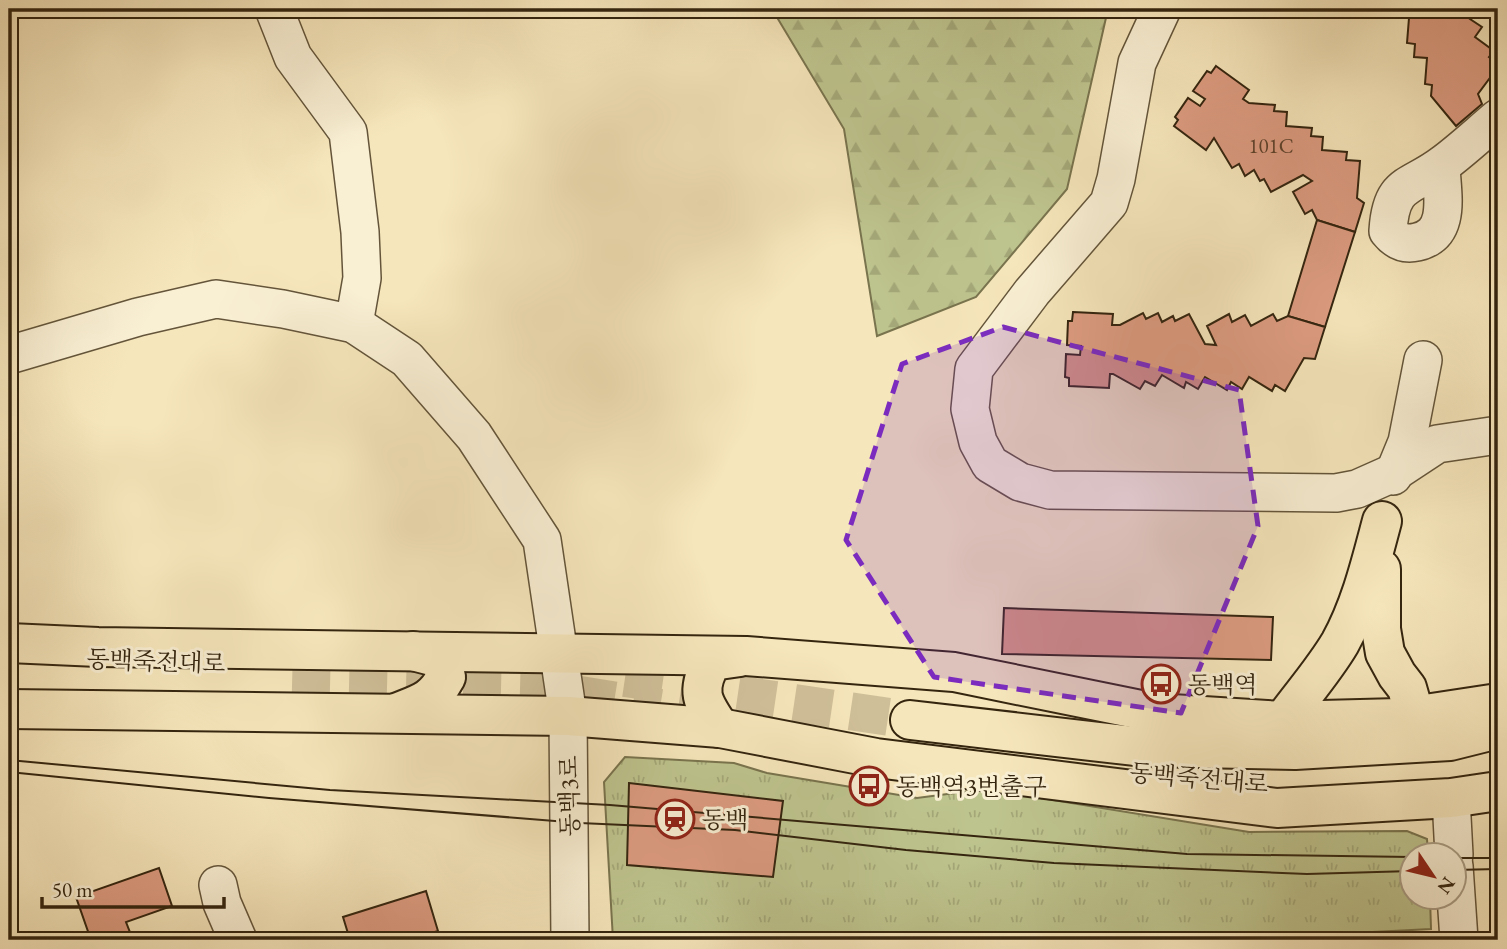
<svg xmlns="http://www.w3.org/2000/svg" width="1507" height="949" font-family="'EB Garamond','Noto Serif KR',serif">
	<style>
		.grass { fill: url(#grass-tufts); stroke: #79744e; stroke-width: 2 }
		.forest { fill: url(#forest-firs); stroke: #79744e; stroke-width: 2 }
		.building { fill: #dc9b80; stroke: #34250f; stroke-width: 2 }
		.lines { fill: none; stroke-linecap: round; stroke-linejoin: round }
		.major-tunnel { stroke: #cfbf99; stroke-width: 38; stroke-dasharray: 38 19; stroke-linecap: butt }
		.minor-casing { stroke: #64553a; stroke-width: 40 }
		.major-casing { stroke: #34250f; stroke-width: 42 }
		.minor { stroke: #f9efd3; stroke-width: 37 }
		.major { stroke: #f6e6bb; stroke-width: 38 }
		.tram { stroke: #34250f; stroke-width: 2 }
		.marked { fill: #7b2cbf; fill-opacity: 0.2; stroke: #7b2cbf; stroke-width: 5; stroke-dasharray: 14 9; stroke-linejoin: round }
		.labels { text-anchor: middle; dominant-baseline: central; stroke-width: 6; stroke-linejoin: round; paint-order: stroke }
		.number-label { font-size: 21px; fill: #5e422b }
		.street-label { font-size: 24px; fill: #34250f; stroke: #f9efd3 }
		.poi-label { font-size: 24px; fill: #34250f; stroke: #f9efd3; text-anchor: start }
	</style>
	<defs>
		<pattern id="grass-tufts" width="24" height="20" patternUnits="userSpaceOnUse" patternTransform="scale(1.75)"><rect width="24" height="20" fill="#bec48e"/><path d="M3 7l-1-3M5 7V3M7 7l1-3M15 17l-1-3M17 17v-4M19 17l1-3" fill="none" stroke="#a4a879"/></pattern>
		<pattern id="forest-firs" width="22" height="20" patternUnits="userSpaceOnUse" patternTransform="scale(1.75)"><rect width="22" height="20" fill="#bec48e"/><path d="M5 1l3.5 6h-7zM16 11l3.5 6h-7z" fill="#a4a879"/></pattern>
	</defs>
	<rect width="100%" height="100%" fill="#f6e6bb"/>
	<filter id="stains"><feTurbulence type="fractalNoise" baseFrequency=".00286" numOctaves="4"/><feColorMatrix values="0 0 0 0 .2 0 0 0 0 .09 0 0 0 0 .02 0 0 0 .5 -.17"/></filter>
	<radialGradient id="worn" r=".72"><stop offset=".6" stop-color="#630" stop-opacity="0"/><stop offset="1" stop-color="#630" stop-opacity=".3"/></radialGradient>
	<path class="grass" d="M625,757l109,6 33,10 150,25 69,-9 263,43 158,-1 20,8 1,15 -16,1v42h18l1,32 -214,11h-604l-9,-158z"/>
	<path class="forest" d="M772,9h336l-41,180 -91,108 -99,39 -33,-207z"/>
	<g class="building">
		<path d="M1395,9h45l3,5 4,-5h24l4,3 -5,7 12,8 -7,10 19,14 -5,6 9,7v3l-20,27 4,10 -26,22 -25,-30 1,-11 -7,-1 2,-26 -13,-1 1,-13 -8,-1 2,-25 -14,-1z"/>
		<path d="M1216,66l33,24 -6,9 6,4 26,2 -1,6 13,1 -1,14 26,2 -1,8 12,1 -1,13 25,2 -1,8 14,1 -3,37 7,5 -9,29 -38,-12 -5,-10 -7,4 -12,-22 19,-11 -9,-6 -32,17 -7,-13 -4,2 -6,-11 -9,6 -6,-12 -7,4 -18,-30 -8,12 -32,-24 4,-6 -3,-3 13,-19 12,8 5,-7 -12,-8 14,-20 4,2z"/>
		<path d="M1317,220l38,12 -30,95 -37,-11z"/>
		<path d="M1073,312l40,2 -1,11h8l23,-12 3,6 12,-6 4,9 11,-6 2,5 14,-7 16,30 11,1 -9,-19 22,-12 3,8 13,-7 6,11 22,-12 4,7 11,-5 37,11 -10,32 -11,-1 -19,33 -10,-6 -3,6 -23,-14 -7,12 -11,-7 -4,8 -22,-13 -7,12 -12,-7 -2,6 -22,-13 -7,11 -10,-5 -5,8 -27,-15h-3l-1,14 -40,-2v-8l-4,-1 1,-23 14,1 1,-9 -14,-1 1,-24h4z"/>
		<path d="M1004,608l269,9 -2,43 -269,-6z"/>
		<path d="M629,783l154,18 -10,76 -146,-12z"/>
		<path d="M159,868l13,38 -46,16 7,18h-42l-15,-43z"/>
		<path d="M426,891l12,40 -29,9h-59l-7,-23z"/>
		<path d="M1439,937v3h-38v-1z"/>
	</g>
	<g class="lines">
		<g class="major-tunnel">
			<path d="M625,678l285,42"/>
			<path d="M292,686l276,7 92,15"/>
		</g>
		<defs>
			<g id="minor">
				<path d="M274,9l19,48 55,75 12,100 2,46 -8,46"/>
				<path d="M1162,9l-25,54 -21,116 -7,24 -77,89 -58,77 -4,40 8,33 12,22 30,18 30,8 286,3 21,-4 36,-16 44,-29 61,-9"/>
				<path d="M1441,166c1,28 11,68 -24,76 -13,3 -21,-1 -29,-11 3,-50 22,-42 55,-67 19,-14 37,-31 55,-46"/>
				<path d="M9,355l129,-38 78,-18 67,10 71,15 53,35 67,77 68,104 26,176 2,224"/>
				<path d="M1393,476l14,-34 16,-82"/>
				<path d="M1451,798l3,57"/>
				<path d="M1454,866l5,74"/>
				<path d="M218,885l4,18 16,37"/>
			</g>
			<g id="major">
				<path d="M1381,569v60l4,24 12,22 10,13 8,28"/>
				<path d="M9,643l89,4 648,9 208,16 202,41 127,8 116,-3 99,-15"/>
				<path d="M9,709l559,7 152,12 156,30 401,50 174,-10 47,-7"/>
				<path d="M396,713c25,-10 37,-12 50,-36l-6,-19 -27,-7"/>
				<path d="M910,720l233,27 152,3 155,-9 48,-12"/>
				<path d="M1283,721c19,-26 41,-51 57,-78 21,-38 31,-81 42,-122"/>
				<path d="M720,728c-18,-26 -25,-37 -8,-67l28,-4"/>
			</g>
		</defs>
		<use href="#minor" class="minor-casing"/>
		<use href="#major" class="major-casing"/>
		<use href="#minor" class="minor"/>
		<use href="#major" class="major"/>
		<g class="tram">
			<path d="M9,760l321,30 280,15 577,49 225,3"/>
			<path d="M9,772l260,26 311,25 155,7 171,20 148,13 253,11 105,-3"/>
			<path d="M1454,858h44"/>
			<path d="M1454,870l44,-1"/>
		</g>
	</g>
	<path class="marked" d="M1003,327l236,63 19,136 -77,187 -247,-36 -88,-137 56,-176z"/>
	<defs>
		<symbol id="bus-ring" viewBox="-11 -11 22 22"><circle r="9.5" fill="#f9efd3" stroke="#8f2418" stroke-width="1.5"/><path d="M-5-6H5V4H4V6H2V4H-2V6H-4V4H-5ZM-3.5-4V0h7V-4ZM-3.5 1.2v1.5H-2V1.2ZM2 1.2v1.5H3.5V1.2Z" fill="#8f2418"/></symbol>
		<symbol id="station-ring" viewBox="-11 -11 22 22"><circle r="9.5" fill="#f9efd3" stroke="#8f2418" stroke-width="1.5"/><path d="M-3-6H3Q5-6 5-4V2Q5 4 3 4L4.5 6H3L1.5 4h-3L-3 6H-4.5L-3 4Q-5 4-5 2V-4Q-5-6-3-6ZM-3.5-4v3h7v-3ZM-3.5 1v1.5H-2V1ZM2 1v1.5H3.5V1Z" fill="#8f2418"/></symbol>
	</defs>
	<g fill-rule="evenodd">
		<use href="#bus-ring" x="1139" y="662" width="44" height="44"/>
		<use href="#bus-ring" x="847" y="764" width="44" height="44"/>
		<use href="#station-ring" x="653" y="797" width="44" height="44"/>
	</g>
	<g class="labels">
		<g class="number-label">
			<text x="1271" y="145">101C</text>
		</g>
		<g class="street-label">
			<text transform="translate(156 661) rotate(2)">동백죽전대로</text>
			<text transform="translate(1199 778) rotate(5)">동백죽전대로</text>
			<text transform="translate(569 796) rotate(-91)">동백3로</text>
		</g>
		<g class="poi-label">
			<text x="1188" y="684">동백역</text>
			<text x="896" y="786">동백역3번출구</text>
			<text x="702" y="819">동백</text>
		</g>
	</g>
	<rect width="1507" height="949" fill="none" stroke="#f6e6bb" stroke-width="35"/>
	<rect x="10" y="10" width="1486" height="928" fill="none" stroke="#34250f" stroke-width="3.5"/>
	<rect x="18" y="18" width="1472" height="914" fill="none" stroke="#34250f" stroke-width="2"/>
	<g transform="translate(1433 876) rotate(125)"><circle r="33" fill="#f9efd3" stroke="#aa9e85" stroke-width="2"/>
	<path d="M0-5L12 26L0 18L-12 26Z" fill="#8f2418"/>
	<text y="-10" font-size="19" font-weight="bold" text-anchor="middle" fill="#34250f">N</text>
	</g>
	<path d="M42 897v10h182v-10" fill="none" stroke="#34250f" stroke-width="3.5"/>
	<text x="52" y="897" font-size="21" fill="#34250f" stroke="#f9efd3" stroke-width="5" paint-order="stroke">50 m</text>
	<rect width="100%" height="100%" filter="url(#stains)"/>
	<rect width="100%" height="100%" fill="url(#worn)"/>
</svg>
